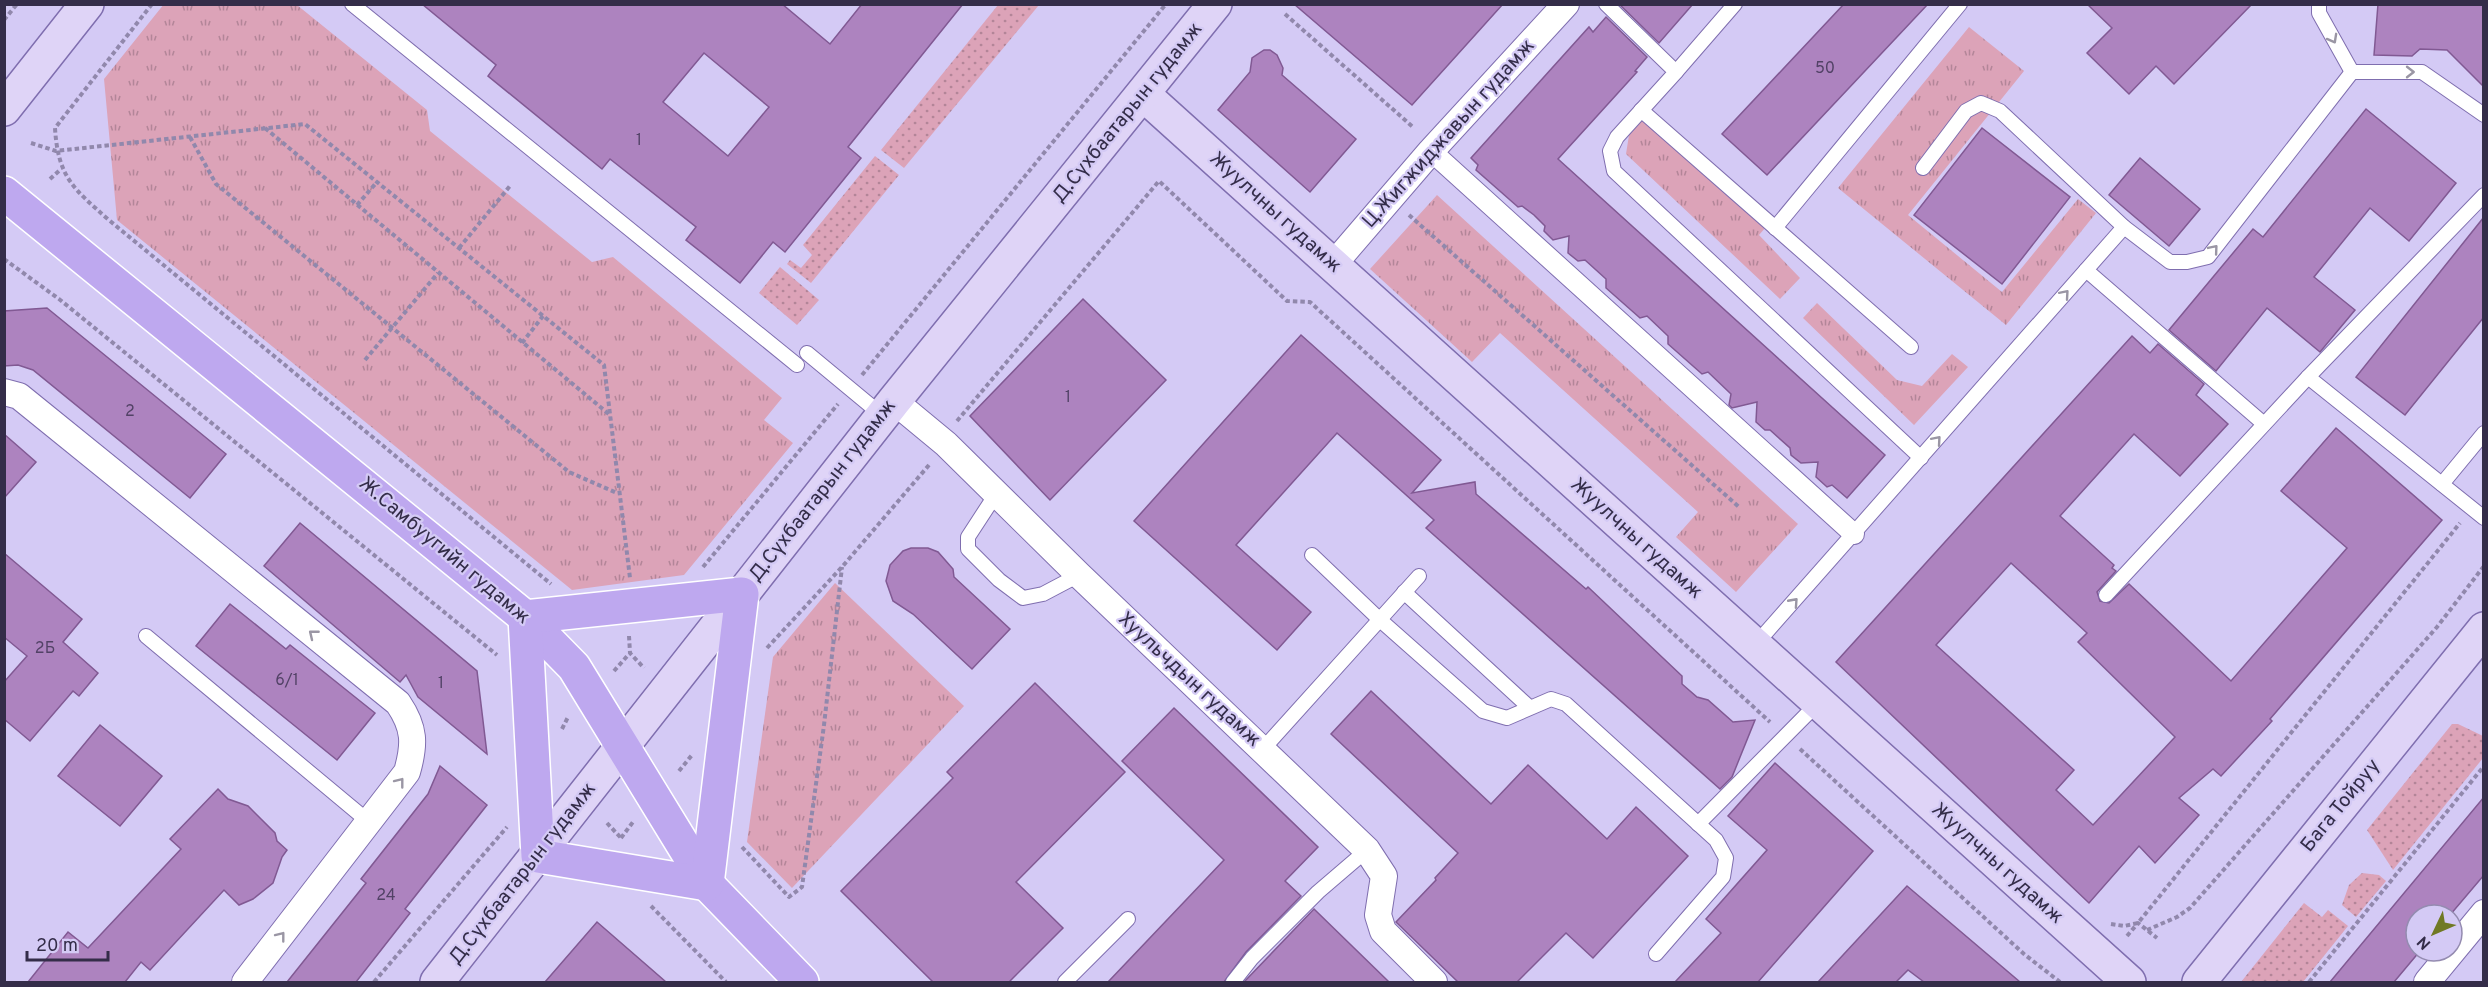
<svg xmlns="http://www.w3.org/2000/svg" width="2488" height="987" font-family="Overpass,sans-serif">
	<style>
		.grass { fill: url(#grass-dots) }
		.park { fill: url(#park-tufts) }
		.building { fill: #ad83bf; stroke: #815993; stroke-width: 1.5; fill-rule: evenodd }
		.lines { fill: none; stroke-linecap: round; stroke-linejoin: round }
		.service-casing { stroke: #7f6eaf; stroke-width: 16 }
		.pedestrian-casing { stroke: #7f6eaf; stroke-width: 22 }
		.minor-casing { stroke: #7f6eaf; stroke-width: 28 }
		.secondary-casing { stroke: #7f6eaf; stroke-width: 36 }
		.primary-casing { stroke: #fff; stroke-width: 36 }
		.path { stroke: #9188ac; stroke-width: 4; stroke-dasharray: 4.5 3; stroke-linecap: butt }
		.service { stroke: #fff; stroke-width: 14 }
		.pedestrian { stroke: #fff; stroke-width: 20 }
		.minor { stroke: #fff; stroke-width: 26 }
		.secondary { stroke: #dfd4f7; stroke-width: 33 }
		.primary { stroke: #bea8ef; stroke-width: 33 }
		.oneway { stroke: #9a96a4 }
		.labels { text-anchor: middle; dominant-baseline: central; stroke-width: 4.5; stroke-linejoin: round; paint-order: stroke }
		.number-label { font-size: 16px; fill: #524266 }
		.street-label { font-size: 20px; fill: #342d49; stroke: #d4caf5 }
	</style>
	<defs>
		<pattern id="grass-dots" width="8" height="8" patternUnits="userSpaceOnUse" patternTransform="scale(1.5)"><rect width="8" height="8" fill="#dca3b8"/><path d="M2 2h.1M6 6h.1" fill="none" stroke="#b38598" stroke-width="1.8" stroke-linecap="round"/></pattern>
		<pattern id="park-tufts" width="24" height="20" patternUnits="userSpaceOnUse" patternTransform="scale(1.5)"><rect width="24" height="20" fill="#dca3b8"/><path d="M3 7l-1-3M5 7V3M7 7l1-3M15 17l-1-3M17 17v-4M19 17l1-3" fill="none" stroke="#b38598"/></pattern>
	</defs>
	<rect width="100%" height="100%" fill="#d4caf5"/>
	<g class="grass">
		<path d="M998,5h41l-135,163 -23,-18z"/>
		<path d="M875,156l24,19 -88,108 -24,-19 3,-4 11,8 11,-13 -9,-10z"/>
		<path d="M780,267l39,33 -22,25 -38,-32z"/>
		<path d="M2452,724h6l25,12v22l-90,112 -26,-40z"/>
		<path d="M2362,873l17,2 7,6 -30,36 -14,-12 7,-20z"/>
		<path d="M2304,903l18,14 6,-7 20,16 -45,56h-62z"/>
	</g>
	<g class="park">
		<path d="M164,4l133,1 130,105 3,21 162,131 21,-5 169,141 -18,22 29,23 -109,132 -112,15 -455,-370 -13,-141z"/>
		<path d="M1969,27l55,44 -116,144 94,77 76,-93 18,14 -90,112 -168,-137z"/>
		<path d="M1648,113l118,114 -7,8 41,43 -20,21 -154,-145 3,-19z"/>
		<path d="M1437,195l361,329 -62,68 -60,-55 22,-25 -198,-179 -28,29 -102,-93z"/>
		<path d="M1817,303l80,77 25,6 30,-32 16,13 -54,58 -111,-107z"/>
		<path d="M835,583l129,123 -172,182 -45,-46 26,-185z"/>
	</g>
	<g class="building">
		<path d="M422,4h360l48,40 32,-40h101l-115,143 13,11 -76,94 -12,-10 -33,41 -54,-43 10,-13 -86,-68 -8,10 -114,-93 8,-11zM704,53l65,54 -41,49 -65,-54z"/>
		<path d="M1294,4h209l-91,101z"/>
		<path d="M1619,4h74l-34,39z"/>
		<path d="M1844,4h84l-161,171 -45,-41z"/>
		<path d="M2087,4h165l-78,80 -18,-18 -27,28 -42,-41 25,-25z"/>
		<path d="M2378,4h106v83l-37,-37 -27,-1 -8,7 -38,-1z"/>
		<path d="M1606,17l41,40 -12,14 2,1 -79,87 327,296 -38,43 -15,-13 -5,2 -11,-10 2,-15 -17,1 -10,-8 -1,-7 -20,-18h-5l-9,-8 1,-20 -25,6 -3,-3 2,-11 -23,-22 -6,2 -34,-30v-8l-21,-20 -7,2 -34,-30v-9l-21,-19 -7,1 -10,-8 1,-17 -16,4 -9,-9 1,-5 -11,-11 -12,-9 -4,1 -42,-37 2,-5 -7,-7 118,-131 4,5z"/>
		<path d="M1264,50h6l7,5 6,13 -1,7 74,64 -46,53 -92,-82 32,-38 2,-14z"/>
		<path d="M2366,109l90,74 -47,58 -39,-33 -56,69 41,33 -35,42 -53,-44 -51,63 -47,-41 84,-101 10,8z"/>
		<path d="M1982,128l88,69 -68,87 -88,-69z"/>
		<path d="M2140,158l60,51 -31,37 -60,-51z"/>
		<path d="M2484,217v100l-79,98 -49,-38z"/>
		<path d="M1083,299l83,81 -116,120 -80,-84z"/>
		<path d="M47,308l179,146 -36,44 -157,-128 -15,-5 -14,1v-55z"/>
		<path d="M1301,335l140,125 -29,33 63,-11 1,12 110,95 2,-2 94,89v8l15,13 11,3 25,22 22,-2 -23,57 -12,12 -294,-261 8,-8 -97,-87 -101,112 75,67 -34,38 -143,-129z"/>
		<path d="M2132,336l18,17 8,-9 46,40 -8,11 32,29 -48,52 -46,-42 -74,82 54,49 -2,3 4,3 -19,21 3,9 9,2 20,-19 102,97 116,-133 -66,-57 55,-63 106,92 -172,199 2,2 -51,55 -8,-7 -34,29 20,17 -44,48 -16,-17 -50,57 -253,-241zM2011,563l76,70 -9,9 97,95 -82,88 -37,-35 18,-20 -138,-125z"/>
		<path d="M4,434l32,28 -32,36z"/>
		<path d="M300,523l177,148 10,83 -69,-57 -12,-22 -6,7 -136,-116z"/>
		<path d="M911,548h17l10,4 15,17 1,8 56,52 -38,40 -59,-55 -20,-13 -7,-20 4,-16 13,-14z"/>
		<path d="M4,553l78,66 -19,23 35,31 -19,23 -6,-5 -43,50 -26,-22v-37l23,-26 -23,-19z"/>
		<path d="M230,604l56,45 4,-4 85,68 -38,47 -141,-114z"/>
		<path d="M1035,683l90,89 -109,110 47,46 -54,54h-76l-92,-91 112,-113 -6,-6z"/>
		<path d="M1371,691l120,113 37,-39 79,74 29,-32 52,49 -95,102 -27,-25 -49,49h-59l-62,-60 40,-42 -1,-2 23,-25 -127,-119z"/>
		<path d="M1174,708l144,139 -33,34 16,15 -55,56 -22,30h-116l116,-122 -102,-99z"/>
		<path d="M100,725l62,51 -42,50 -62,-50z"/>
		<path d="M1775,763l98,88 -115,131h-83l46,-49 -15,-14 61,-69 -39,-34z"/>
		<path d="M440,766l47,39 -82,104 5,4 -54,69h-69l79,-99 -5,-4 67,-85z"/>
		<path d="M218,789l10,10 20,7 27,27 2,8 10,9 -5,7 -9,26 -20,16 -14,6 -15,-15 -74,80 -9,-8 -16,20h-97l40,-50 20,16 93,-99 -11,-10z"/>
		<path d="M2484,797v78l-34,40h-34v36h4l-26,31h-64z"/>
		<path d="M1907,886l113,96h-96l-16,-12 -12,12h-78z"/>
		<path d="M1314,909l75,73h-145z"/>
		<path d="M597,922l69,60h-121z"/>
	</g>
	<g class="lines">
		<defs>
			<g id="service">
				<path d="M352,4l445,361"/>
				<path d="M1606,4l70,68 -59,65 -7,14 4,20 307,287"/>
				<path d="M2319,4v9l33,59"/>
				<path d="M1676,72l59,-68"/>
				<path d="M2352,72h70l62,43"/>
				<path d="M1641,110l270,237"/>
				<path d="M1923,168l43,-57 15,-8 19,8 124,116"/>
				<path d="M1775,228l185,-224"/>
				<path d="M2086,270l178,154"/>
				<path d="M807,353l76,63"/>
				<path d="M2308,377l176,141"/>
				<path d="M2442,484l42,-51"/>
				<path d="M996,494l-28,43v12l31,31 24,18 20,-4 36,-19"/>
				<path d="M1312,555l67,64 104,92 24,7 44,-19 15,5 150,136 10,18 -3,19 -67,77"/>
				<path d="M1404,592l125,115"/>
				<path d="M2106,595l202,-218 176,-182"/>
				<path d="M146,636l223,186"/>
				<path d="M1755,645l369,-418 46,35h17l21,-5 144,-185"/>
				<path d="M1263,749l156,-173"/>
				<path d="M1698,824l120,-121"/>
				<path d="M1065,982l63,-63"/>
				<path d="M1233,982l19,-24 66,-66 49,-42"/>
			</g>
			<path id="pedestrian" d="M1431,151l423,383"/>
			<g id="minor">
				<path d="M1333,265l98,-114 135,-147"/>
				<path d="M4,392l15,4 379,307c17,25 17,41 9,69l-162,210"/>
				<path d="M894,401l52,43 133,131 288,275 17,26 -6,39 5,16 51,51"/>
				<path d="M2427,982l57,-69"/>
			</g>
			<g id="secondary">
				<path d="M1143,94l986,888"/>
				<path d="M4,109l83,-105"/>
				<path d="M437,982l457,-581 321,-397"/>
				<path d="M2199,982l285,-353"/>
			</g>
			<g id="primary">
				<path d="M4,193l521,424 49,50 133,217 95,98"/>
				<path d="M742,594l-35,290 -169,-28 -13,-239z"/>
			</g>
		</defs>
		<use href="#service" class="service-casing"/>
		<use href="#pedestrian" class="pedestrian-casing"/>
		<use href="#minor" class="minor-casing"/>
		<use href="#secondary" class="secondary-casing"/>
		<use href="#primary" class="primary-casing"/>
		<g class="path">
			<path d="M152,4l-97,124c3,50 19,61 55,93l441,363"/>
			<path d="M1285,14l129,114"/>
			<path d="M4,20l13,-16"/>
			<path d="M265,128l345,287"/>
			<path d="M190,137l26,47 353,288 48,21"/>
			<path d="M31,143l25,8 249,-27 299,241 26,213"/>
			<path d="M50,179l11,-10"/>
			<path d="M357,205l20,-23"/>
			<path d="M1409,215l330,292"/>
			<path d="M459,248l51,-62"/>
			<path d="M4,259l55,40 438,356"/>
			<path d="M522,343l21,-27"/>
			<path d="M365,360l73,-87"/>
			<path d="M862,375l304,-371"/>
			<path d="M957,421l202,-240 128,120 23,1 460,420"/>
			<path d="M703,567l135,-163"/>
			<path d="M629,636l1,17 14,15"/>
			<path d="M767,648l75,-81 87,-102"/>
			<path d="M614,671l15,-17"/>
			<path d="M562,729l6,-12"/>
			<path d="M1800,749l224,205 36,28"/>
			<path d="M679,771l13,-16"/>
			<path d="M607,823l14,15"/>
			<path d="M621,838l12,-16"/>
			<path d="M742,847l47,50 13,-10 22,-162 18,-158"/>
			<path d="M651,906l75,76"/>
			<path d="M2111,924l13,2 14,-3 322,-400"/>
			<path d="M2147,930l30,-13 13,-9 247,-281 47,-61"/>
			<path d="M2127,936l11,-13 19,15"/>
			<path d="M374,982l133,-155"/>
			<path d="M2309,982l175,-216"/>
		</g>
		<use href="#service" class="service"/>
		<use href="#pedestrian" class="pedestrian"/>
		<use href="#minor" class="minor"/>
		<use href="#secondary" class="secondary"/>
		<use href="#primary" class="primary"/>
	</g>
	<defs><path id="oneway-chevron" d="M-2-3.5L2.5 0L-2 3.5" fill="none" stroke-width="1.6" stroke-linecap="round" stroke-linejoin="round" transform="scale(1.5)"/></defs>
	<g class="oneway">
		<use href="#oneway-chevron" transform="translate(2333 39) rotate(61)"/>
		<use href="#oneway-chevron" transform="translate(2410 72)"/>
		<use href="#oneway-chevron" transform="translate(2214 249) rotate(-50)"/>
		<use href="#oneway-chevron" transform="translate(2065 294) rotate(-49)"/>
		<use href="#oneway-chevron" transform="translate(1937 440) rotate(-49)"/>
		<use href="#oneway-chevron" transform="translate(1794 602) rotate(-48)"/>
		<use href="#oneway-chevron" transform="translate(313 634) rotate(-141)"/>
		<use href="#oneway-chevron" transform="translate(400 782) rotate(-52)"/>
		<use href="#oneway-chevron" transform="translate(281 936) rotate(-52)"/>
	</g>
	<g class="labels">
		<g class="number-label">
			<text x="1825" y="69">50</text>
			<text x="639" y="141">1</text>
			<text x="1068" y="398">1</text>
			<text x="130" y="412">2</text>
			<text x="45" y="649">2Б</text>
			<text x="287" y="681">6/1</text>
			<text x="441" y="684">1</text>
			<text x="386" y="896">24</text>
		</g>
		<g class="street-label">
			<text transform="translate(1128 113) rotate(-51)">Д.Сүхбаатарын гудамж</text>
			<text transform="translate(1449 134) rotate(-48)">Ц.Жигжиджавын гудамж</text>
			<text transform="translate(1275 213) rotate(42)">Жуулчны гудамж</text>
			<text transform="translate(823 491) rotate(-52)">Д.Сүхбаатарын гудамж</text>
			<text transform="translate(1636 539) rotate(42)">Жуулчны гудамж</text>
			<text transform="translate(444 551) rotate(40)">Ж.Самбуугийн гудамж</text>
			<text transform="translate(1189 680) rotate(43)">Хуульчдын гудамж</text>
			<text transform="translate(2341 806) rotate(-51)">Бага Тойруу</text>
			<text transform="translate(1997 864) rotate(42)">Жуулчны гудамж</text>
			<text transform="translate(523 874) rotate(-52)">Д.Сүхбаатарын гудамж</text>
		</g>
	</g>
	<rect width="2488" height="987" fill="none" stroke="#342d49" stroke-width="12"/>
	<g transform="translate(2434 933) rotate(226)"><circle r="28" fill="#d4caf5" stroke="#948bb0" stroke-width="1.5"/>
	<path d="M0-4.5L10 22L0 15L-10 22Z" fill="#707924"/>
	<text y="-9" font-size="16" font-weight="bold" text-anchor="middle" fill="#342d49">N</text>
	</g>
	<path d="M27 951v9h81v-9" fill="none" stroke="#342d49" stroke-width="3"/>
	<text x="36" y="951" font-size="18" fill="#342d49" stroke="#d4caf5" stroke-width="4.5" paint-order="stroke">20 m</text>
</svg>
